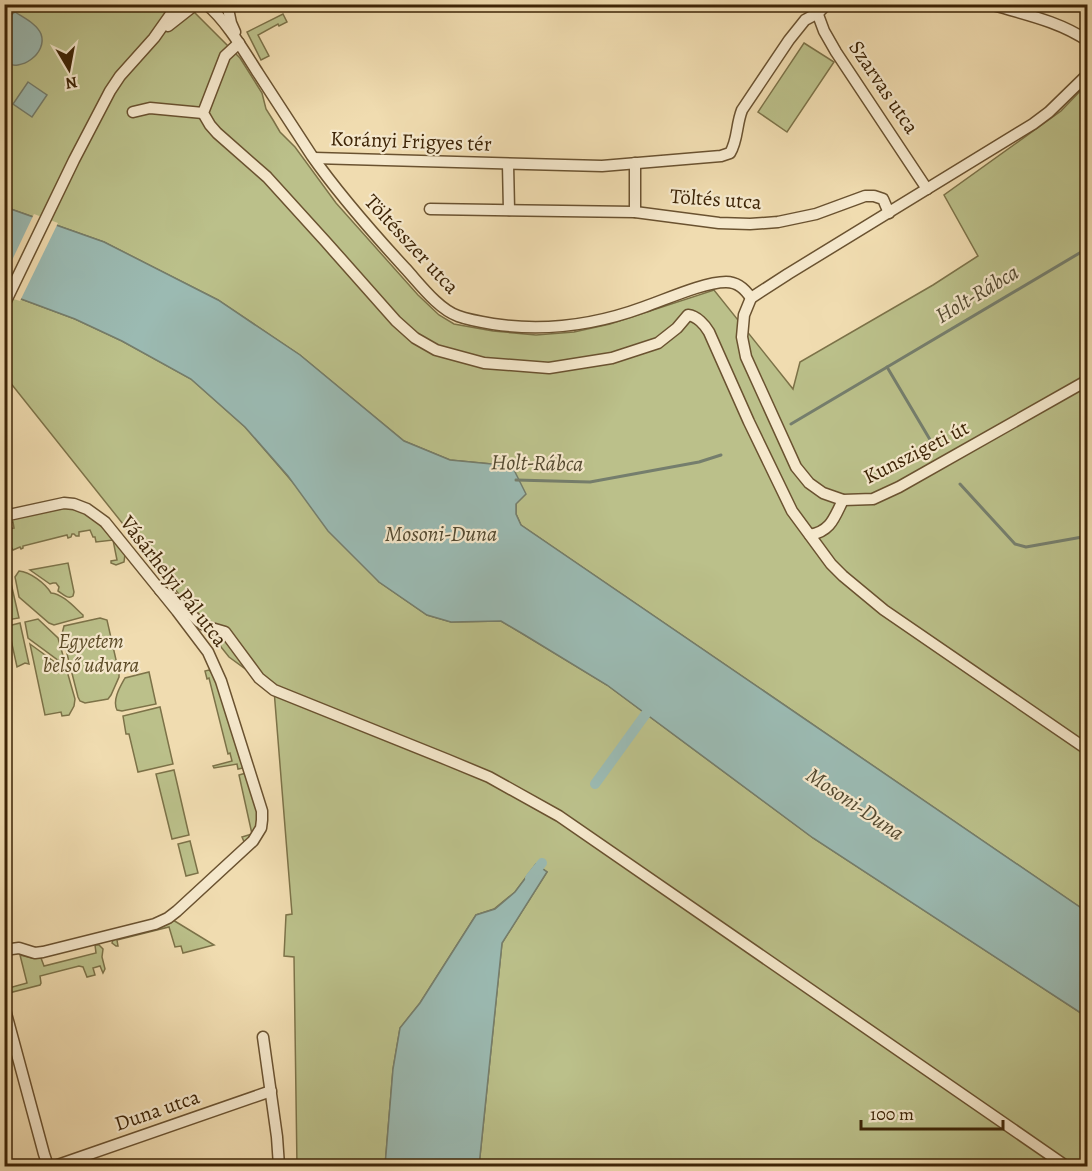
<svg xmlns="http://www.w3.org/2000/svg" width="1092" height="1171" font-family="Alegreya,serif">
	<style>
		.green { fill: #bbc08a; stroke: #7c7248; stroke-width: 1.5 }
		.water { fill: #9bbab2; stroke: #757e6d; stroke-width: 1.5 }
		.pier { fill: #f0dcb0 }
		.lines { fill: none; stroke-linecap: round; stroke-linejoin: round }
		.stream { stroke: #757e6d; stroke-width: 3 }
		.canal { stroke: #9bbab2; stroke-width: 10 }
		.minor-casing { stroke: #6a5230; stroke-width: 13 }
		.minor { stroke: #f5e8cc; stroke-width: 10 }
		.labels { text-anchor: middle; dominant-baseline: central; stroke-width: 4.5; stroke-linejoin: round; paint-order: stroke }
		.street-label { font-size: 21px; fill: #3d2406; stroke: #f5e8cc }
		.park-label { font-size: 21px; font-style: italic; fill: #5c4b27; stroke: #f5e8cc }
		.water-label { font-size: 22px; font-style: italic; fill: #544a31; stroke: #f5e8cc }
	</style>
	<rect width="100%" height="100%" fill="#f0dcb0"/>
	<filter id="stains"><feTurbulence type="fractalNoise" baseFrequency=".00333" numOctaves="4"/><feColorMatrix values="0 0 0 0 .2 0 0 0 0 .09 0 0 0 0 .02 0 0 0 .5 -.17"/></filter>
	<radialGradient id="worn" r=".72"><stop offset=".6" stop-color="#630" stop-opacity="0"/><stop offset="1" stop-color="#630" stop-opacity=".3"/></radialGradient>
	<g class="green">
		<path d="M5,5h182l53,53 22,35 4,16 7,11 7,12 15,15 41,56 82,92 21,20 15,9 39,7 43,4 38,-3 36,-8 104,-34 79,99 7,-27 133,-77 45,-29 -34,-61 117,-84 26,-27v828l-566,-387 -5,-11v-10l-4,-38 -62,-6 -46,-19 -104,-86 -82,-55 -114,-58 -99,-35z"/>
		<path d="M283,14l4,8 -8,4 -1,-2 -20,11 11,21 -8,4 -14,-28z"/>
		<path d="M804,43l30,19 -47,70 -29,-20z"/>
		<path d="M5,293l70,26 47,22 69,38 54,48 134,155 48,33 24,7 50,-1 22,13 84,51 206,153 274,179v149h-608l23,-223 45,-71 -11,-8 -21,28 -21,17 -18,6 -56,88 -20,25 -7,41 -8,97h-88l-3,-209 -10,-1 2,-41 6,-1 -18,-224 -45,-33 -224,-281 -1,-31 6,-13 -5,-3z"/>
		<path d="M65,508c28,2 44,27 60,46l-1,8 -8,3 -5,-2v-2l6,-1 -4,-20 -17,2 -1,-5h-2l-3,-7 -11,2v4h-3l-2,-2h-2l-1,3 -3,1 -1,-3 -44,11v2l-2,1 -1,-2 -7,3 -8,-12 -1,-9 10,-1 -1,-6 -8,2 -1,-4z"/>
		<path d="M5,557l14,61 -12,2 -3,-11z"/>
		<path d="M68,563l6,29 -1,4c-5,4 -10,-2 -15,-5l1,-4 -3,-4h-3l-3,1 -20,-14z"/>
		<path d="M19,571c11,1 26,12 32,22 12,1 23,14 32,22v2l-29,8 -5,-2 -30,-26 -4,-20z"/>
		<path d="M100,618l7,2 12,53v4l-8,18 -3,4 -23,4 -5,-2 -2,-4 -16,-63 2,-8z"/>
		<path d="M38,619l20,19 8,28 -38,-28 -3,-16z"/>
		<path d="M20,623l9,41 -4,-1 -8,4 -9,-41z"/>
		<path d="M30,644l37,27 8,28 -1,7 -5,9 -7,1 -1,-4 -16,3z"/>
		<path d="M209,670l5,4 29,94 -5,1 -1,-5 -23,4 -1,-2 19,-5 -2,-8 -2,1 -19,-76 -2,1 -2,-8z"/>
		<path d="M149,672l7,32 -34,7 -5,-1c-5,-10 3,-23 8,-32z"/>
		<path d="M160,707l13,57 -35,8 -9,-38h-3l-3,-18z"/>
		<path d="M174,770l15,65 -17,4 -16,-65z"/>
		<path d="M246,773c6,18 18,42 8,59 -2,4 -6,8 -9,12l-3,-7 10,-3 -13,-59z"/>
		<path d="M190,841l8,32 -12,3 -8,-32z"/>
		<path d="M173,920l41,25 -31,8 -2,-7 -6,1 -6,-20 -52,13 1,6h-2l-4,-3 1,-3z"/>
		<path d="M95,945h4l4,4 -1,8 3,12 -2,4 -3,-7 -7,2 2,7 -8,2 -4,-10 -4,-1 -39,10 1,7 -1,2 -35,9v-5l22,-6 -7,-28 12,3h9l3,8 52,-13z"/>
	</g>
	<g class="water">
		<path d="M15,12c9,6 22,12 26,22 7,19 -21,39 -36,28v-28c5,-6 6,-10 5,-18z"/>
		<path d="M28,82l19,13 -15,22 -19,-13z"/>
		<path d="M5,207l99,35 114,58 82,55 104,86 46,19 62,6 14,28 -10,10v10l5,11 566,387v105l-274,-179 -206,-153 -84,-51 -22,-13 -50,1 -24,-7 -48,-33 -51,-51 -40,-55 -43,-49 -54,-48 -69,-38 -47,-22 -70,-26z"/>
		<path d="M536,864l11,8 -45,71 -23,223h-94l8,-97 7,-41 20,-25 56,-88 19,-6 20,-17z"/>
	</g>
	<path class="pier" d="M34,214l24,9 -38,78 -16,-5 1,-21z"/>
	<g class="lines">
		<g class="stream">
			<path d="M887,367l45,76"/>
			<path d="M791,424l297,-176"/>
			<path d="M516,480l74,2 109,-20 22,-7"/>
			<path d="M960,484l55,60 11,3 62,-11"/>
		</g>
		<g class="canal">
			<path d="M595,784l58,-80"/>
			<path d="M530,878l12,-15"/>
		</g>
		<defs>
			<g id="minor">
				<path d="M206,4c20,16 38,47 52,69 18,28 36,55 54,83 28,40 60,76 93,112 14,15 33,41 53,48 11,4 23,6 35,8 52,8 102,1 151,-17 23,-8 60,-25 82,-25 12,0 19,7 25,16"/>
				<path d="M227,4l4,19 4,9"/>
				<path d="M814,4l10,27 12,21 91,137"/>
				<path d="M990,4c33,10 69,17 98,37"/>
				<path d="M168,26l28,-22"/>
				<path d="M239,43l-14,13 -22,57 7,12 7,8 50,44 59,65 70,79 19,17 21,12 48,13 65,5 63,-10 46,-15 19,-15 11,-13c9,1 17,10 21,17l40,90 43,89 39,53 12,12 41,34 204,140"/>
				<path d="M133,112l17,-4 53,5"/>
				<path d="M314,158l288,8 119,-10 9,-3c8,-13 6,-28 12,-43l47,-70 16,-20 13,-7 9,-9"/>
				<path d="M635,163v49"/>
				<path d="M508,164l1,46"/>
				<path d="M430,209l205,3 84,11 31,1 28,-2 38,-8 49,-18h9l9,3 6,14"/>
				<path d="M751,298l-7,17 -2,22 4,20 50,110 13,16 14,10 20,7 30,-1 26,-12 189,-107"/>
				<path d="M751,298l37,-24 245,-150 16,-12 39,-38"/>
				<path d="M4,305l70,-145 36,-69 10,-15 34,-38 24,-34"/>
				<path d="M4,516l60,-13 10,1 13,5 18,13 72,89 31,41 13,29 41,130v9l-1,8 -8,13 -76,70 -9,7 -13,6 -112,28 -8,1 -16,-5 -15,2"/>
				<path d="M810,535c21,-4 24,-17 33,-35"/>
				<path d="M160,590l16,10 23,22 9,5 17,5 34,46 15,12 174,70 41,17 70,39 507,350"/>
				<path d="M4,1006l40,148 4,12"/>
				<path d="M263,1037l14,100 2,29"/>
				<path d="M55,1166l216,-75"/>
			</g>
		</defs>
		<use href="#minor" class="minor-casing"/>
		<use href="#minor" class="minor"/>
	</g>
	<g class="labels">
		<g class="street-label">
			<text transform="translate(884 87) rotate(56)">Szarvas utca</text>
			<text transform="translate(411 141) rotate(2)">Korányi Frigyes tér</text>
			<text transform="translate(716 199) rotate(4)">Töltés utca</text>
			<text transform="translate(412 244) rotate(47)">Töltésszer utca</text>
			<text transform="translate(916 452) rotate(-27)">Kunszigeti út</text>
			<text transform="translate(174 581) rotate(52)">Vásárhelyi Pál utca</text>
			<text transform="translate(157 1110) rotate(-19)">Duna utca</text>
		</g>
		<g class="park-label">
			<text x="91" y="641">Egyetem<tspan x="91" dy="24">belső udvara</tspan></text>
		</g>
		<g class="water-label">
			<text transform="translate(977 294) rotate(-31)">Holt-Rábca</text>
			<text transform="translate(537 463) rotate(1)">Holt-Rábca</text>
			<text x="441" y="534">Mosoni-Duna</text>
			<text transform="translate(855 804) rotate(34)">Mosoni-Duna</text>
		</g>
	</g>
	<rect width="1092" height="1171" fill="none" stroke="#f0dcb0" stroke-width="24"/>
	<rect x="6" y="6" width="1080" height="1159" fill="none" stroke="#3d2406" stroke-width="3"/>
	<rect x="12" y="12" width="1068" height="1147" fill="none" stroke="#3d2406" stroke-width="1.5"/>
	<g transform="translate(69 69) rotate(170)" stroke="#f5e8cc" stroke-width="4.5" paint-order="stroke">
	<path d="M0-4.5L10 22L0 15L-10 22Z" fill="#3d2406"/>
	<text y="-9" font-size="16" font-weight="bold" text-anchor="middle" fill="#3d2406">N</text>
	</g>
	<path d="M861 1120v9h142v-9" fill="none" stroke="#3d2406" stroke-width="3"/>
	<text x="870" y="1120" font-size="18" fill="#3d2406" stroke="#f5e8cc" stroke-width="4.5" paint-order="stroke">100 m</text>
	<rect width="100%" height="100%" filter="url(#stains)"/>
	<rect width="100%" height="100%" fill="url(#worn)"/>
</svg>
